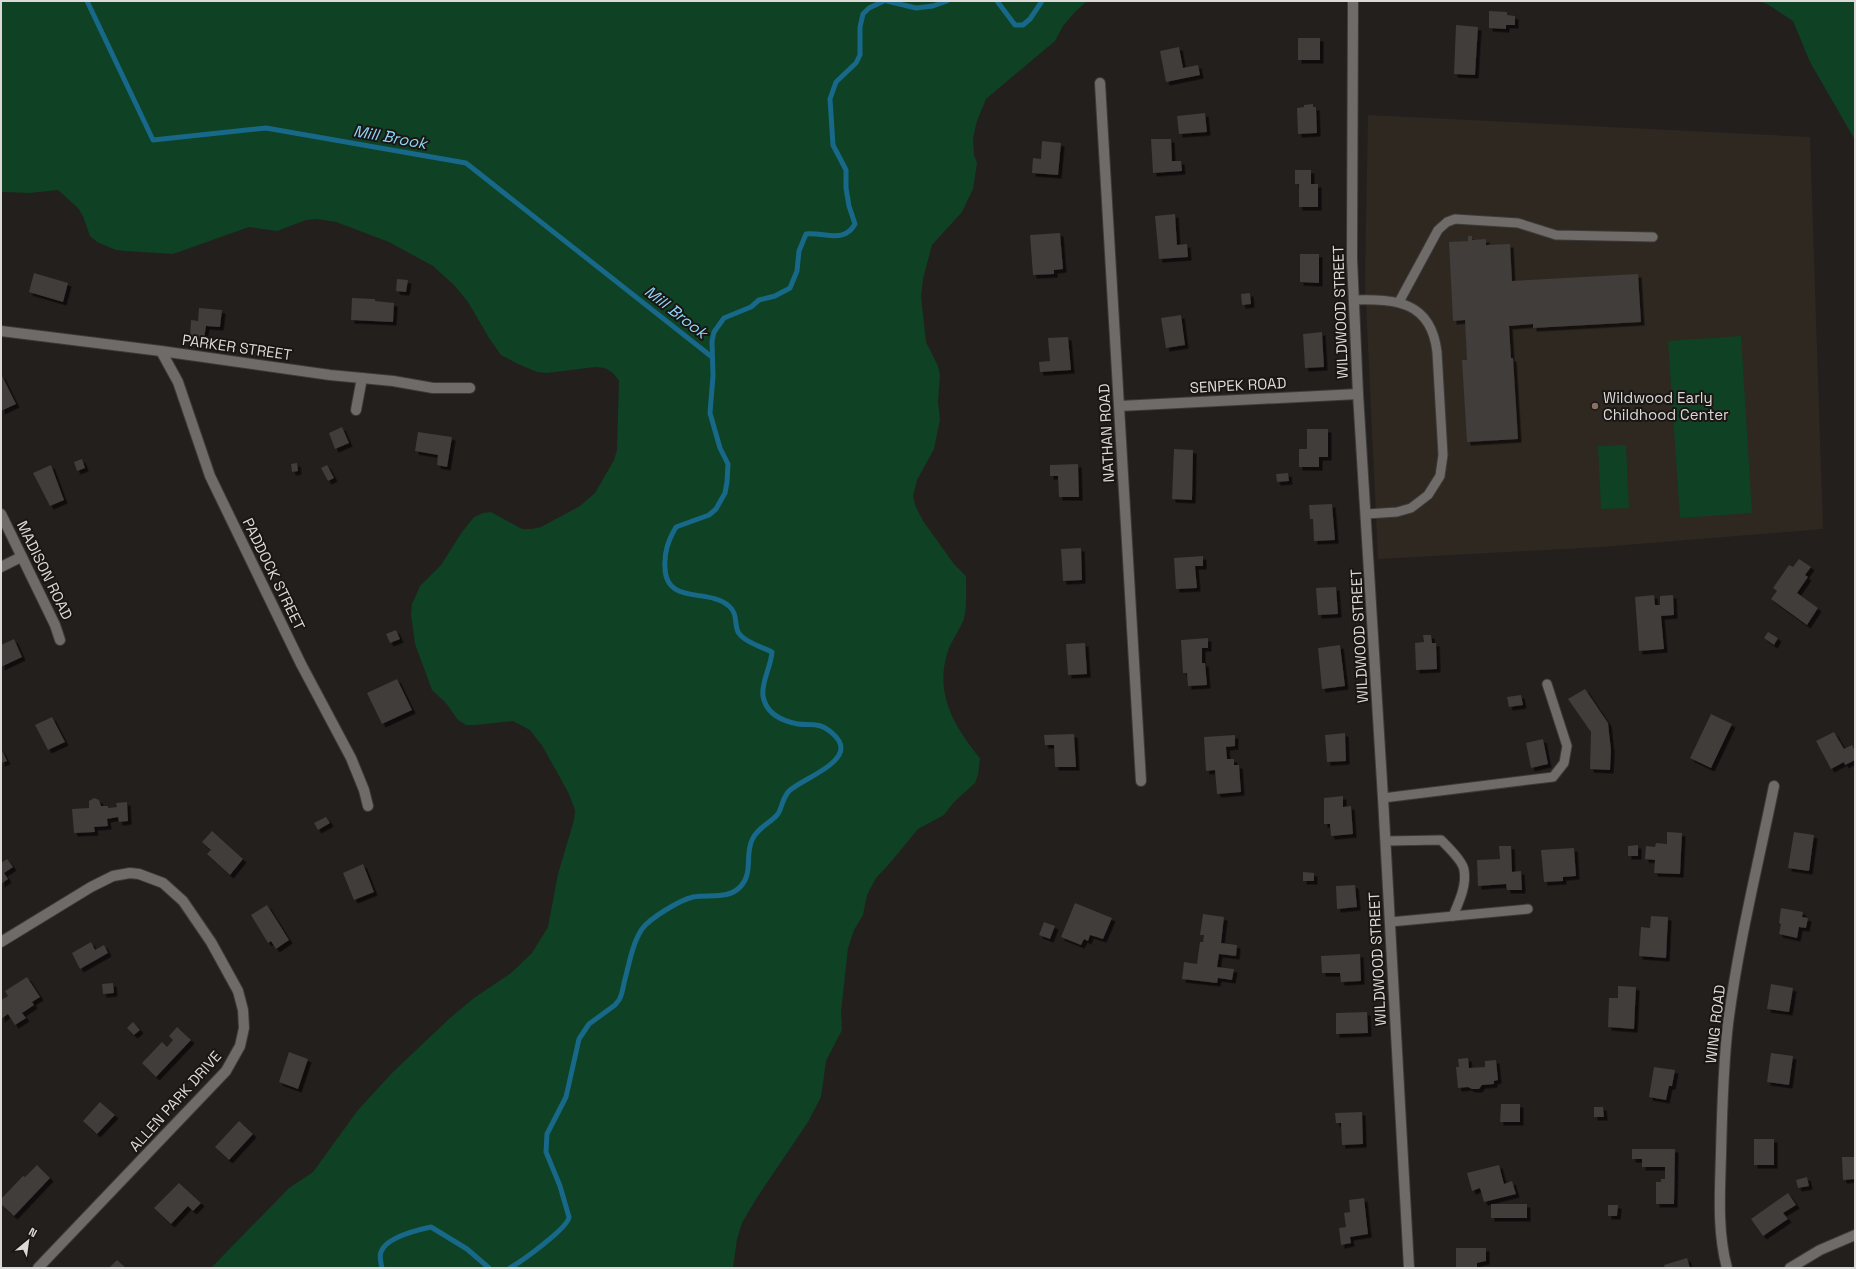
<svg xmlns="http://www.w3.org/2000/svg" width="1856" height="1269" font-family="'Space Grotesk',sans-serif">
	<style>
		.built { fill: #2f2821 }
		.green { fill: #0f4124 }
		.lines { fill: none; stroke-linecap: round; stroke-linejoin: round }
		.stream { stroke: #176889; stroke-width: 5 }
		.building { fill: #403c3a; filter: url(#shadow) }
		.service-casing { stroke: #3d3b39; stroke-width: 11 }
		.minor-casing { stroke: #3d3b39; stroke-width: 12 }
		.tertiary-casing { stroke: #3d3b39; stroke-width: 12 }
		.service { stroke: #6f6b68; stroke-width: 9 }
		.minor { stroke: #6f6b68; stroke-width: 10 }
		.tertiary { stroke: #6f6b68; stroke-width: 10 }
		.education-dot { fill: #8d6e63; stroke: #191614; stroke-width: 1.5 }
		.labels { text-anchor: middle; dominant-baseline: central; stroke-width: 4; stroke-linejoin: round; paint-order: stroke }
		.street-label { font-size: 15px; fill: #dbdad8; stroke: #191614 }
		.poi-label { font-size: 15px; fill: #dbdad8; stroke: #191614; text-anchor: start }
		.water-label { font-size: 16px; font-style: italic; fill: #8fd5f8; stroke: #191614 }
	</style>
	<defs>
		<filter id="shadow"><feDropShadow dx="3.5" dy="3.5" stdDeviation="0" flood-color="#0009"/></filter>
	</defs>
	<rect width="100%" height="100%" fill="#221f1d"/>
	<path class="built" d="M1368,115l442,22 13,392 -222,18 -223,12 -13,-276z"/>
	<g class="green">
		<path d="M1,1h1086l-13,12 -11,13 -8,15 -69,58 -9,22 -4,17 1,17 3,8 -4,26 -11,23 -30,33 -9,34 -2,17 5,46 12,24 2,9 -2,26 2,19 -6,29 -17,31 -4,16 2,9 8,16 31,43 12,12c0,12 1,31 -2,43 -5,13 -15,24 -18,39 -10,38 10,71 34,100l-2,17 -3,8 -21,19 -10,13 -26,14 -28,34 -14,15 -9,17 -4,20 -9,15 -6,18 -7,64 1,18 -16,31 -5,36 -13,25 -52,77 -14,24 -5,16 -4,29h-522l78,-80 24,-16 45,-62 34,-37 58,-55 24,-20 37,-25 21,-20 16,-26 10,-53 16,-54 1,-10 -7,-18 -25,-45 -13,-17 -17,-9 -37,4h-10l-8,-5 -12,-17 -14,-13 -17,-46 -4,-30 1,-10 8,-18 21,-21 21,-33 12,-15 9,-4 8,-1 31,17h9l10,-2 39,-21 15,-13 19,-33 3,-10 2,-69 -6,-8 -8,-5 -10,-1 -48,6 -10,-1 -19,-8 -17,-9 -12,-17 -21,-36 -14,-17 -21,-19 -44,-24 -53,-20 -19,-3 -11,1 -29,11 -28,-4 -76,27 -47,-3 -10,-1 -19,-8 -7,-6 -7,-20 -5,-8 -20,-18 -28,3 -29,-1z"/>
		<path d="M1758,1h97v139l-45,-78 -17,-41 -26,-17z"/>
		<path d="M1741,336l11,177 -72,5 -12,-177z"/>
		<path d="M1626,445l3,63 -28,1 -3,-63z"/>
	</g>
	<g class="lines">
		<g class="stream">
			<path d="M87,1l66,139 113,-12 200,35 246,194"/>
			<path d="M887,1l29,7 17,-2 14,-5"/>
			<path d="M997,1l18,24h8l7,-6 12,-18"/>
			<path d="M382,1268c-1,-5 -3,-11 -1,-16 5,-15 36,-22 50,-25l36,22 22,19"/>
			<path d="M510,1268c12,-7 58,-40 59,-51l-9,-31 -14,-34 1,-18 19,-37 13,-58 10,-15 26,-19 4,-5c3,-5 4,-11 5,-17 5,-18 8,-39 18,-54 8,-11 38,-29 51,-32 16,-3 36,3 48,-11 12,-13 4,-31 11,-46 5,-12 17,-16 25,-25 5,-5 4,-15 12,-24 12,-11 52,-25 52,-43 0,-10 -15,-22 -25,-23 -5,-1 -12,0 -18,-1 -16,-3 -32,-10 -35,-28 -2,-14 8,-29 9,-44 -10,-5 -28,-10 -34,-20 -4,-9 0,-18 -9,-26 -20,-18 -63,-1 -64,-38 -1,-16 3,-27 11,-41l33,-12 7,-6 9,-16 2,-11 1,-18 -8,-16 -10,-35 3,-37 -1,-35 2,-9 10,-14 27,-11 8,-7 16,-4 15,-8 7,-17 2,-20 7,-17c19,-2 38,10 49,-10l-6,-18 -3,-18v-18l-13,-25 -3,-46 6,-17 20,-19 4,-8v-28l3,-13 6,-6 15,-7"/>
		</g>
	</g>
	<g class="building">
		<path d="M1489,11l18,1v3l8,1v9h-9v4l-17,-1z"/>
		<path d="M1456,25l22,2 -3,48 -21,-1z"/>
		<rect x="1298" y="38" width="22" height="22"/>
		<path d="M1179,47l4,21 15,-3 2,10 -34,7 -6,-31z"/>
		<path d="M1313,104v3h3l1,26 -19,1 -1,-26 7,-1v-2z"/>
		<path d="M1205,113l2,19 -28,2 -2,-18z"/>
		<path d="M1151,139h20l1,22h9l1,10 -29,2z"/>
		<path d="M1042,141l19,2 -3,32 -26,-2 1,-15 8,1z"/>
		<path d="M1295,170h16v14h7v23h-19v-23h-4z"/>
		<path d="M1175,214l2,31 10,-1 1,13 -29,2 -4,-43z"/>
		<path d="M1060,233l3,36 -9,1v4l-21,1 -3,-40z"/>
		<path d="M1468,236h4v4l14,-1v6l24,-1 2,37 126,-7 3,48 -108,6v-4l-24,2 2,32h2l5,81 -51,3 -5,-82h5l-2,-40 -12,1 -4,-79 19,-1z"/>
		<path d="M1300,254h19v29l-19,-1z"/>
		<path d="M34,273l34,10 -5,19 -34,-10z"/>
		<path d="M397,279l11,1 -2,12 -10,-1z"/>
		<path d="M1250,293l1,11 -9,1 -1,-11z"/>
		<path d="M352,298l23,1v2l19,2 -1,19 -42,-2z"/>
		<path d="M199,308l23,2 -2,17 -14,-1 -2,13 -14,-2 1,-17 7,1z"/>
		<path d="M1181,315l4,30 -19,3 -5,-30z"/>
		<path d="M1322,332l2,35 -19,1 -2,-34z"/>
		<path d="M1068,337l3,33 -31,2 -1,-10 11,-1 -2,-23z"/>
		<path d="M1,374l15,30 -15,7z"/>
		<path d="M342,427l7,16 -14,6 -6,-16z"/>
		<path d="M1307,429h21v28h-9v10h-20v-18h8z"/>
		<path d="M418,432l34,5 -5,30 -10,-2 1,-10 -23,-4z"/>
		<path d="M1174,449l19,1 -1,50 -20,-1z"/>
		<path d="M82,459l3,9 -8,3 -3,-9z"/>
		<path d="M297,463l1,8 -6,1 -1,-8z"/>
		<path d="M1078,464l1,33h-20l-1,-21h-8v-11z"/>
		<path d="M51,465l13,35 -14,6 -17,-33z"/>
		<path d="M327,465l7,13 -6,3 -7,-13z"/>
		<path d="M1288,473l1,8 -12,1 -1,-8z"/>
		<path d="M1332,504l3,36 -21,1 -1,-22h-3l-1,-14z"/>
		<path d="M1081,548l1,32 -19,1 -2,-32z"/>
		<path d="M1203,556v10h-8l2,22 -21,1 -2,-31z"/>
		<path d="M1799,559l12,8 -6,8 3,2 -11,16 21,15 -11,17 -36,-26 6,-8 -4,-3 16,-23 4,2z"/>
		<path d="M1336,587l2,27 -20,1 -2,-27z"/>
		<path d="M1654,595l1,10h5v-9l13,-1 1,20 -13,1 3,33 -25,2 -4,-54z"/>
		<path d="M396,630l4,9 -10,4 -4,-9z"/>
		<path d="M1768,632l10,6 -4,7 -10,-7z"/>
		<path d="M1423,635h8l1,8h4l1,26 -21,1 -1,-27 9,-1z"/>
		<path d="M1208,638v10h-6v15h3l2,22 -19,1 -1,-13h-4l-2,-33z"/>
		<path d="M14,639l8,18 -21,10v-22z"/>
		<path d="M1085,643l2,31 -19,1 -2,-31z"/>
		<path d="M1340,645l5,41 -23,3 -4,-41z"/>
		<path d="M397,679l15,31 -30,14 -15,-31z"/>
		<path d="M1585,689l23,34 3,27 -1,20 -20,-1 1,-37 -23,-33z"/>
		<path d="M1521,695l2,10 -14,2 -2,-10z"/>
		<path d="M1711,714l21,10 -21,44 -21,-10z"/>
		<path d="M52,717l13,25 -17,8 -13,-25z"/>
		<path d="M1834,732l10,17 8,-4 3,6v9l-10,5 -1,-3 -13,7 -15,-28z"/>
		<path d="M1345,733l1,28 -19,1 -2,-27z"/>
		<path d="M1074,734l2,33h-21l-1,-22h-9l-1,-10z"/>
		<path d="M1235,735v11l-9,1 1,12h7v6h5l2,27 -24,2 -2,-24 -9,1 -2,-34z"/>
		<path d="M1543,739l5,25 -17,4 -5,-25z"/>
		<path d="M1,749l6,12 -6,2z"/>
		<path d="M1343,796v11l8,-1 2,28 -22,2 -1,-12h-6v-26z"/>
		<path d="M94,798l5,2 2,6h7v2l9,-1 -1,-4 11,-1 1,19 -9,1 -1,-5 -11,2 1,7 -14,1 1,5 -21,1 -2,-24 17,-1v-7z"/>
		<path d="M326,817l4,6 -12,7 -4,-7z"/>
		<path d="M212,831l31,28 -13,16 -23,-21 4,-4 -9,-8z"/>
		<path d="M1667,832l15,1 -2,41 -26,-1 1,-13 -10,-1 1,-13 9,1 1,-4 11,1z"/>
		<path d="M1794,832l20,3 -5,36 -21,-3z"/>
		<path d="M1638,845v11h-10v-10z"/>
		<path d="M1499,846h12l1,26 9,-1 1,19h-15l-1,-6 -28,2 -1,-26 23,-1z"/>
		<path d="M1574,848l2,28 -13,1v4l-19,1 -3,-32z"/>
		<path d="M7,859l6,8 -9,6 4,6 -7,5v-21z"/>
		<path d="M363,864l11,28 -20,8 -11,-27z"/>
		<path d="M1303,872l11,1v8h-11z"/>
		<path d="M1355,885l2,22 -20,2 -1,-23z"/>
		<path d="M1075,903l37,15 -9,21 -13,-4 -2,6 -4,-2 -3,6 -20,-8z"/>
		<path d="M267,905l22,35 -13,9 -5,-8 -3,2 -17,-28z"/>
		<path d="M1781,908l22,4 -1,5 6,1 -2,10 -7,-1 -2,11 -18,-4 2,-10 -2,-1z"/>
		<path d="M1203,914l21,3 -3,26 16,2 -1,11 -17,-2 -2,13 17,2 -2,11 -14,-2 -1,5 -35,-4 2,-17 13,2 3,-22h3l1,-7h-4z"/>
		<path d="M1651,916l17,1 -2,41 -27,-2 2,-29 9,1z"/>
		<path d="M1044,922l11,4 -5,13 -11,-4z"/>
		<path d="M91,942l4,8 9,-5 4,8 -28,16 -8,-16z"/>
		<path d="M1360,954l1,27 -20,1 -1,-9h-18l-1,-17z"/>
		<path d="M27,977l13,20 -8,5 2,3 -12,8 4,5 -11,7 -7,-11 -7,5v-19l7,-4 -3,-5z"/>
		<path d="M113,983l1,10 -11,1 -1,-10z"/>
		<path d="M1771,984l22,4 -4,24 -22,-3z"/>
		<path d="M1618,986l18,1 -2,42 -26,-2 1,-29h9z"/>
		<path d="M1367,1012l1,21 -32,1v-21z"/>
		<path d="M133,1022l7,8 -6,5 -7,-7z"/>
		<path d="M177,1027l14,13 -35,37 -14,-14 20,-21 5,5 6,-7 -4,-4z"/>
		<path d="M289,1052l19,7 -10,30 -19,-7z"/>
		<path d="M1771,1053l22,3 -4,29 -22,-3z"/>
		<path d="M1468,1058l1,10 16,-1v-6l11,-1 2,20 -4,1v3l-12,1 -3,4h-7l-4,-2 -10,1 -2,-21h3l-1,-8z"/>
		<path d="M1654,1067l21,3 -3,16h-3l-3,14 -17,-3z"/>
		<path d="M100,1102l15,13 -18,19 -14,-13z"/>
		<path d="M1501,1104h19v18h-20z"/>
		<path d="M1594,1107h9l1,10h-10z"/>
		<path d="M1362,1112l1,32 -21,1 -1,-22h-5l-1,-10z"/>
		<path d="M239,1121l14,13 -24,26 -14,-13z"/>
		<rect x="1754" y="1139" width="20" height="26"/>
		<path d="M1632,1149h43l-1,55h-18v-22h5v-3h4v-12h-23v-8h-10z"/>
		<path d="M1842,1157h13v22l-12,1z"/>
		<path d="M37,1165l13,13 -36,38 -13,-12v-5l22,-23 2,1z"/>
		<path d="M1499,1165l5,19 8,-3 4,13 -32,8 -4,-14 -8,3 -5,-18z"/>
		<path d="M1807,1177l2,9 -11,2 -2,-8z"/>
		<path d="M179,1183l22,20 -8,8 -5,-5 -17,18 -17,-16z"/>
		<path d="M1788,1193l8,12 -13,8 5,6 -25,17 -12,-17z"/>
		<path d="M1364,1198l4,36 -18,3 1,6 -10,2 -2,-17 7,-1 -2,-14 6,-1 -1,-12z"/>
		<rect x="1491" y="1204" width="36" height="14"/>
		<path d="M1608,1205h10l-1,11h-9z"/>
		<path d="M1456,1248h30v13l-9,2v5h-21z"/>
		<path d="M1687,1258l3,10h-25l-1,-3z"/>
		<path d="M117,1260l9,8h-17z"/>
	</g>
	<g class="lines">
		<defs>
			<g id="service">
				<path d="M1354,300c42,-1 77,1 83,52l6,103 -3,21 -12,19 -17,13 -14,4 -30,2"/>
				<path d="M1399,302l39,-72 9,-8 8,-3 63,4 38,12 97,2"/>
				<path d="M1383,798l170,-21 11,-14 3,-17 -20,-62"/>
				<path d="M1386,841l55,-1c6,6 22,21 23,30 3,15 -5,32 -11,46"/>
				<path d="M1390,922l138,-13"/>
			</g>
			<g id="minor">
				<path d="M1100,83l41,698"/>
				<path d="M1,331l160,20 169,24 63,6 40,7h37"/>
				<path d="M161,351l17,31 32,94 91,188 50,94 13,32 4,16"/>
				<path d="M1120,406l238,-12"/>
				<path d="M356,410l6,-32"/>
				<path d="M1,514l54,111 5,15"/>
				<path d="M1,567l20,-10"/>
				<path d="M1,942l90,-55 22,-11 17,-3 9,1 24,9 20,18 28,41 27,49 5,19 1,18 -4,18 -14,25 -188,197"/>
				<path d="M1727,1268c-10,-37 -7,-77 -6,-114 1,-44 2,-87 7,-130 10,-80 30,-159 46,-238"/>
			</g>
			<g id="tertiary">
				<path d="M1353,1l-1,258 6,135 25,404 26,470"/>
				<path d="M1790,1268l30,-18 35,-15"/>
			</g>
		</defs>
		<use href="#service" class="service-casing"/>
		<use href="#minor" class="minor-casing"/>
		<use href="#tertiary" class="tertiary-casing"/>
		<use href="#service" class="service"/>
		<use href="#minor" class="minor"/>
		<use href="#tertiary" class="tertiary"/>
	</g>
	<circle class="education-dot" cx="1595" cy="406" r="4"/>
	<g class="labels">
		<g class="street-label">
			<text transform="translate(1340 312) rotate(-92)">WILDWOOD STREET</text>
			<text transform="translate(237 347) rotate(8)">PARKER STREET</text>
			<text transform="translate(1238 385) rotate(-3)">SENPEK ROAD</text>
			<text transform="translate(1106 433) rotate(-93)">NATHAN ROAD</text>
			<text transform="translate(45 570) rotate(64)">MADISON ROAD</text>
			<text transform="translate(274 574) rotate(64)">PADDOCK STREET</text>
			<text transform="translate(1359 636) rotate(-93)">WILDWOOD STREET</text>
			<text transform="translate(1377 959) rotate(-93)">WILDWOOD STREET</text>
			<text transform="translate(1715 1024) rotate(-83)">WING ROAD</text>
			<text transform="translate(175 1101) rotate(-48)">ALLEN PARK DRIVE</text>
		</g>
		<g class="poi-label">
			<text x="1603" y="397">Wildwood Early<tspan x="1603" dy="17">Childhood Center</tspan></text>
		</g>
		<g class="water-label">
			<text transform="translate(390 137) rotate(10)">Mill Brook</text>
			<text transform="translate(676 312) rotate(38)">Mill Brook</text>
		</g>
	</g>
	<rect width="1856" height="1269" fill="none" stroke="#dbdad8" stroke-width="4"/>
	<g transform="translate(28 1241) rotate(29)" stroke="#191614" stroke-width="3" paint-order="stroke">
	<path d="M0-3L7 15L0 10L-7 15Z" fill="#dbdad8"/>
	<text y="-6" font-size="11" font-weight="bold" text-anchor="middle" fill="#dbdad8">N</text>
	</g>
</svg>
